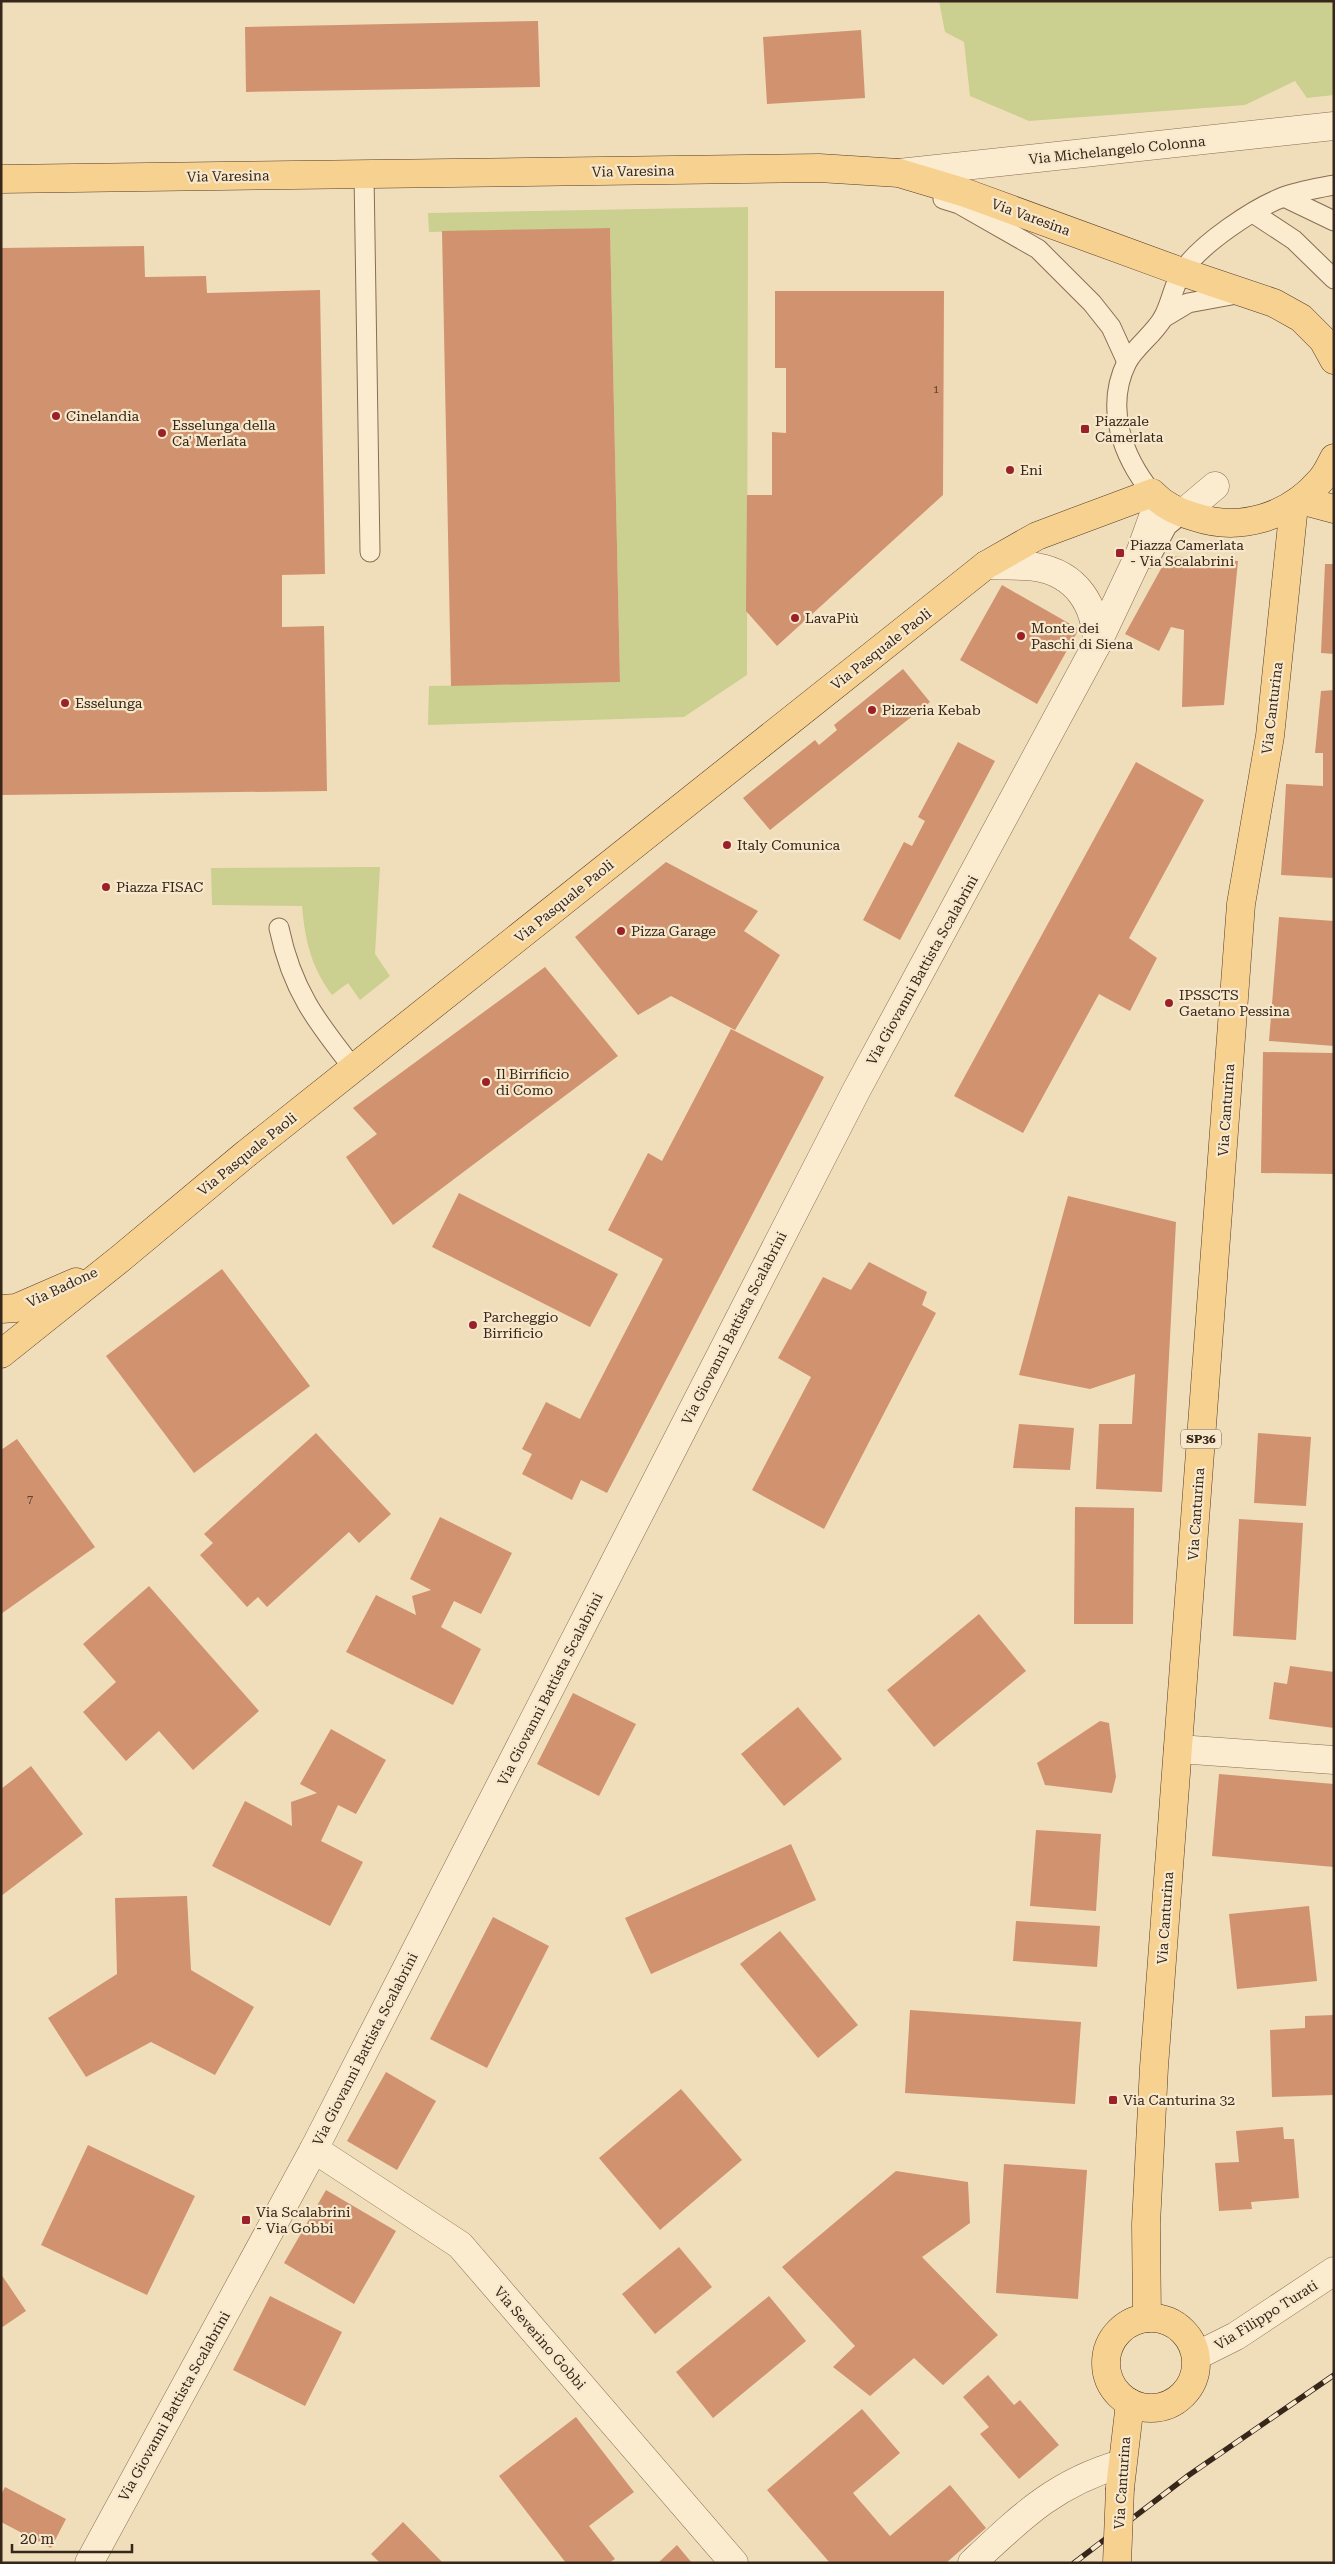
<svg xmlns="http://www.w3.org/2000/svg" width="1335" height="2564" font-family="'Roboto Serif',serif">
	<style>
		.green { fill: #cbcf8f }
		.building { fill: #d1926f }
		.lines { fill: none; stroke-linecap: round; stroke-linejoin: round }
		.service-casing { stroke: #896d54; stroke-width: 21 }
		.pedestrian-casing { stroke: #896d54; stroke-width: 29 }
		.minor-casing { stroke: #896d54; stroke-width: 29 }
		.primary-casing { stroke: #553b29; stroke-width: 29 }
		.service { stroke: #fbebcf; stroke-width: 19 }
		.pedestrian { stroke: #fbebcf; stroke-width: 28 }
		.minor { stroke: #fbebcf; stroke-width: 28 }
		.primary { stroke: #f7d18f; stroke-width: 28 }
		.rail-casing { stroke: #37261a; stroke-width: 5.5 }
		.rail { stroke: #f7e8cb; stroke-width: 4; stroke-dasharray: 11; stroke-linecap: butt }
		.primary-bridge-casing { stroke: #553b29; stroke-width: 29; stroke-linecap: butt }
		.primary-bridge { stroke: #f7d18f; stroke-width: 28 }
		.poi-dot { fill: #9b2128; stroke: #f7e8cb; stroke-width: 2 }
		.labels { text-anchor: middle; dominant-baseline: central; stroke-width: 4.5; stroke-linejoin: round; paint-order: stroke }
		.number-label { font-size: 11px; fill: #5e412f }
		.shield { fill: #f7e8cb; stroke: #71604f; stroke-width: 1 }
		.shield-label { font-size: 12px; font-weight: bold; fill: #37261a }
		.street-label { font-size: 14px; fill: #37261a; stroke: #f7e8cb }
		.poi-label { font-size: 14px; fill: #37261a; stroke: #f7e8cb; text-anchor: start }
	</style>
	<rect width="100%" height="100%" fill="#f0debb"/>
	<g class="green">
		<path d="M939,1h395v94l-27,3 -12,-17 -50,24 -216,16 -59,-25 -6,-54 -19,-10z"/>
		<path d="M748,207l-1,468 -63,42 -256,8 1,-39 191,-4 -10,-454 -181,4 -1,-19z"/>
		<path d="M380,867l-5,87 15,22 -30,24 -12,-17 -16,12c-21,-28 -27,-55 -30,-89l-90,-1 -1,-37z"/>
	</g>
	<g class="building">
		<path d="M538,21l2,66 -294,5 -1,-65z"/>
		<path d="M861,30l4,68 -98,6 -4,-67z"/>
		<path d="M610,228l10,454 -169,4 -9,-455z"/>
		<path d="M144,246l1,31 61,-1 1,17 113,-3 5,284 -43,1v52l42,-1 3,165 -326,4v-547z"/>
		<path d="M775,291h169l-1,204 -166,151 -31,-35 1,-116h25v-63l14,1v-65h-11z"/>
		<path d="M1168,556l70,5 -14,144 -42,2 2,-77 -13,-3 -12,24 -34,-17z"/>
		<path d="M1325,564h9v90l-13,-1z"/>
		<path d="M1002,585l77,44 -42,75 -77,-44z"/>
		<path d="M903,669l27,33 -160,128 -27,-32 72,-58 4,5 18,-15 -3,-5z"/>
		<path d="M1334,690v188l-53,-3 5,-91 37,2v-33h-8l6,-62z"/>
		<path d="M958,742l37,19 -95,179 -37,-20 41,-78 8,4 13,-25 -7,-4z"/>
		<path d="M1136,762l68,38 -75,138 28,20 -27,53 -31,-17 -76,139 -69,-37z"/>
		<path d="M666,862l92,49 -14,20 36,24 -45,75 -64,-34 -33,19 -63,-78z"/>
		<path d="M1279,917l55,4v125l-65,-5z"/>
		<path d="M545,967l73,89 -225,169 -47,-68 31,-23 -24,-26z"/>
		<path d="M731,1029l93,48 -217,416 -26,-13 -9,20 -50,-26 10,-20 -10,-5 24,-47 34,17 83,-160 -55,-29 40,-77 14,8z"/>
		<path d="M1263,1052l71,1v121l-73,-1z"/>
		<path d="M459,1193l159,81 -28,53 -158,-80z"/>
		<path d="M1068,1196l108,26 -14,270 -66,-3 3,-65h33l3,-50 -45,15 -71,-14z"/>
		<path d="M869,1262l58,30 -5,13 14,8 -112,216 -72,-39 59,-113 -33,-19 45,-81 28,13z"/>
		<path d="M222,1269l88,117 -116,87 -88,-117z"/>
		<path d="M1019,1424l55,4 -4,42 -57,-2z"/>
		<path d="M316,1433l75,81 -32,29 -10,-11 -82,75 -9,-10 -11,10 -47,-52 13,-12 -9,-9z"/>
		<path d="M1258,1433l53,4 -5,69 -52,-3z"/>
		<path d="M17,1439l78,108 -94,67v-164z"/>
		<path d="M1075,1507l59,1 -1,116h-59z"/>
		<path d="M440,1517l72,36 -31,61 -27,-13 -13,26 40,22 -28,56 -107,-53 30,-57 40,20 -4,-19 19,-6 -21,-11z"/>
		<path d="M1239,1519l64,4 -7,117 -63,-4z"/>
		<path d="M149,1586l110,125 -66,59 -34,-39 -33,30 -43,-49 33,-30 -33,-38z"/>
		<path d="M979,1614l47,57 -92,76 -47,-57z"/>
		<path d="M1290,1666l44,6v56l-65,-9 5,-37 13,2z"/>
		<path d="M573,1693l63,31 -37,72 -62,-32z"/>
		<path d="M798,1707l44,52 -58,47 -43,-52z"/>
		<path d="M1100,1721l9,2 7,54 -4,16 -67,-8 -8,-22z"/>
		<path d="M331,1729l55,31 -30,54 -18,-9 -17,36 42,21 -33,64 -118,-60 33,-65 47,25 -1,-24 26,-9 -17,-9z"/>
		<path d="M31,1766l52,68 -82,62v-107z"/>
		<path d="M1219,1774l115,10v83l-122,-11z"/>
		<path d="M1036,1830l65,4 -5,77 -66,-5z"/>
		<path d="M791,1844l25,56 -165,74 -26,-56z"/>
		<path d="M187,1896l4,74 63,37 -39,68 -64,-33 -65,35 -38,-59 69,-44 -2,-76z"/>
		<path d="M1309,1906l8,75 -80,8 -8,-75z"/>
		<path d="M493,1917l56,29 -62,122 -57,-29z"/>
		<path d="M1016,1921l84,5 -3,41 -84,-6z"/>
		<path d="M780,1931l78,94 -40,33 -78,-94z"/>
		<path d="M910,2010l171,12 -6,82 -170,-11z"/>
		<path d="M1334,2015v80l-62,2 -2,-67 35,-2v-12z"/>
		<path d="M386,2072l50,29 -39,69 -50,-29z"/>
		<path d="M681,2089l61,71 -82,70 -61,-72z"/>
		<path d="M1283,2127l1,12h10l5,59 -48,4 1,7 -33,2 -4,-48 24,-1 -3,-31z"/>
		<path d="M88,2145l107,51 -48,99 -106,-50z"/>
		<path d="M1004,2164l83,6 -9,129 -82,-6z"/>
		<path d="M896,2171l72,11 2,41 -48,34 76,78 -55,50 -29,-27 -44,38 -37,-29 22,-21 -73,-79z"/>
		<path d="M326,2190l70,41 -42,73 -70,-41z"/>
		<path d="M679,2247l33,40 -57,47 -33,-40z"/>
		<path d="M1,2274l25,37 -25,17z"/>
		<path d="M270,2296l72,36 -37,74 -72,-36z"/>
		<path d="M769,2296l37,45 -93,77 -37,-46z"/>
		<path d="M988,2375l26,30 6,-5 39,45 -40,34 -39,-45 9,-7 -26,-30z"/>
		<path d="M862,2409l38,44 -47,40 37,43 60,-51 36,43 -40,35h-116l-63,-73z"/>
		<path d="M576,2417l58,75 -45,34 26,33 -6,4h-43l-67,-87z"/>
		<path d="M5,2487l61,32 -15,29 -50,-26v-27z"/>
		<path d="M403,2522l40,41h-63l-9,-9z"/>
		<path d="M677,2545l15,18h-34z"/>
	</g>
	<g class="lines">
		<defs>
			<g id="service">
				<path d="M364,174l6,378"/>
				<path d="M1284,197l50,24"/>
				<path d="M943,199l16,5 79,45 54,54 19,24 16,35"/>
				<path d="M1253,213l41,27 40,39"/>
				<path d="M1163,318l25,-15 49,-9"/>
				<path d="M1152,493c-29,-36 -48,-85 -25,-131 9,-16 27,-28 36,-44 8,-14 10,-32 19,-46 17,-27 73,-65 104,-76 15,-5 32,-8 48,-11"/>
				<path d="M1150,558l17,-32 16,-13"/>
				<path d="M279,928c13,62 37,93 75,141"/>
			</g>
			<path id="pedestrian" d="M1183,513l32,-27"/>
			<g id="minor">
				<path d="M899,173l435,-47"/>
				<path d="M986,565c16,1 34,0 50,2 41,7 60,38 61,77"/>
				<path d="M1178,1749l156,11"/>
				<path d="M314,2149l146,96 274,318"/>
				<path d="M1196,2356l40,-20 98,-65"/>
				<path d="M89,2563l225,-414 542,-1058 241,-447 43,-91 19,-53"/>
				<path d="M972,2563c49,-46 83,-80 149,-99"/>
			</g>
			<g id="primary">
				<path d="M1,179l818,-11 80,5 67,20 216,79 92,31 27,15 22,22 11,20"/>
				<path d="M1300,500l34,9"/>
				<path d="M1,1309l15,-1 60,-26"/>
				<path d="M1,1354l120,-96 126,-105 739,-588 51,-29 115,-43c11,12 28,20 43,24 45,15 94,0 125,-36 6,-6 10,-15 14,-23"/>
				<circle cx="1151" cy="2363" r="45"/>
				<path d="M1147,2318l-1,-94 8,-157 87,-1163 29,-168 24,-231"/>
				<path d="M1120,2488l10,-85"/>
			</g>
		</defs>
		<use href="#service" class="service-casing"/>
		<use href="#pedestrian" class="pedestrian-casing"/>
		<use href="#minor" class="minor-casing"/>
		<use href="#primary" class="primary-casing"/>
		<use href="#service" class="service"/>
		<use href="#pedestrian" class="pedestrian"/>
		<use href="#minor" class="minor"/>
		<use href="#primary" class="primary"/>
		<defs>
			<path id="rail" d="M1074,2563l115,-88 145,-100"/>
		</defs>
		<use href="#rail" class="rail-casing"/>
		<use href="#rail" class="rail"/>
		<defs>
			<path id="primary-bridge" d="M1117,2563l3,-75"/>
		</defs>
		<use href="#primary-bridge" class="primary-bridge-casing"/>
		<use href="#primary-bridge" class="primary-bridge"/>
	</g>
	<g class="poi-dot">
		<circle cx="56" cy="416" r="5"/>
		<rect x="1080" y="424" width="10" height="10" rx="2.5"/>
		<circle cx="162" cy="433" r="5"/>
		<circle cx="1010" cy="470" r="5"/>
		<rect x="1115" y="548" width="10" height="10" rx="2.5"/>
		<circle cx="795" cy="618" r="5"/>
		<circle cx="1021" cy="636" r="5"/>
		<circle cx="65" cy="703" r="5"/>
		<circle cx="872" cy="710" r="5"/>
		<circle cx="727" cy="845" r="5"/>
		<circle cx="106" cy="887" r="5"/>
		<circle cx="621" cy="931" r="5"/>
		<circle cx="1169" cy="1003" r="5"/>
		<circle cx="486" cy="1082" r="5"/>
		<circle cx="473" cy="1325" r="5"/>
		<rect x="1108" y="2095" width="10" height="10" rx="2.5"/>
		<rect x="241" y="2215" width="10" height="10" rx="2.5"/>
	</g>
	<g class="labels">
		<g class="number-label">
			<text x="936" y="389">1</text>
			<text x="30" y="1499">7</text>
		</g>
		<rect class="shield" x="1181" y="1429.5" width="40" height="19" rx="4"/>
		<g class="shield-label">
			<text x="1201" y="1439">SP36</text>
		</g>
		<g class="street-label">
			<text transform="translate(1117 150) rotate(-6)">Via Michelangelo Colonna</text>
			<text transform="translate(633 171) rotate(-1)">Via Varesina</text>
			<text transform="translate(228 176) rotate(-1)">Via Varesina</text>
			<text transform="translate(1031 217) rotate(20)">Via Varesina</text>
			<text transform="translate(881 649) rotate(-38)">Via Pasquale Paoli</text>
			<text transform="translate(1272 708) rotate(-83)">Via Canturina</text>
			<text transform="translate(564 901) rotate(-39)">Via Pasquale Paoli</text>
			<text transform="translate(922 970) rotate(-61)">Via Giovanni Battista Scalabrini</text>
			<text transform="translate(1226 1110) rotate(-86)">Via Canturina</text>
			<text transform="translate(247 1154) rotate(-39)">Via Pasquale Paoli</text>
			<text transform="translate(62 1287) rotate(-25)">Via Badone</text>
			<text transform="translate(734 1328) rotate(-63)">Via Giovanni Battista Scalabrini</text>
			<text transform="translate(1196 1514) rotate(-86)">Via Canturina</text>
			<text transform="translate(550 1689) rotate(-63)">Via Giovanni Battista Scalabrini</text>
			<text transform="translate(1165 1918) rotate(-86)">Via Canturina</text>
			<text transform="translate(365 2049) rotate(-63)">Via Giovanni Battista Scalabrini</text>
			<text transform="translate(1266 2315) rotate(-32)">Via Filippo Turati</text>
			<text transform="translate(540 2338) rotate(49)">Via Severino Gobbi</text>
			<text transform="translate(174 2406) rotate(-61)">Via Giovanni Battista Scalabrini</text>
			<text transform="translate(1122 2483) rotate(-86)">Via Canturina</text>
		</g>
		<g class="poi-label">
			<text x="66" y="416">Cinelandia</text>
			<text x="1095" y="421">Piazzale<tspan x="1095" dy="16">Camerlata</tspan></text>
			<text x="172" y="425">Esselunga della<tspan x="172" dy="16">Ca' Merlata</tspan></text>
			<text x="1020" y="470">Eni</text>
			<text x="1130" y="545">Piazza Camerlata<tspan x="1130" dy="16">- Via Scalabrini</tspan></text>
			<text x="805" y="618">LavaPiù</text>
			<text x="1031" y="628">Monte dei<tspan x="1031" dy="16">Paschi di Siena</tspan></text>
			<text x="75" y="703">Esselunga</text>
			<text x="882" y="710">Pizzeria Kebab</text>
			<text x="737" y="845">Italy Comunica</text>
			<text x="116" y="887">Piazza FISAC</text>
			<text x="631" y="931">Pizza Garage</text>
			<text x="1179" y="995">IPSSCTS<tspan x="1179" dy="16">Gaetano Pessina</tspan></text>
			<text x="496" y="1074">Il Birrificio<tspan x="496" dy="16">di Como</tspan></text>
			<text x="483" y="1317">Parcheggio<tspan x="483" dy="16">Birrificio</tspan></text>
			<text x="1123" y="2100">Via Canturina 32</text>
			<text x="256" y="2212">Via Scalabrini<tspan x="256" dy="16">- Via Gobbi</tspan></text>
		</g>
	</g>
	<rect width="1335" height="2564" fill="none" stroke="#37261a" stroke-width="5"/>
	<path d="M12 2544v8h120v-8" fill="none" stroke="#37261a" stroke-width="2.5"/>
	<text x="20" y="2544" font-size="15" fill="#37261a" stroke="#f7e8cb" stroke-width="4" paint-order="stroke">20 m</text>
</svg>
